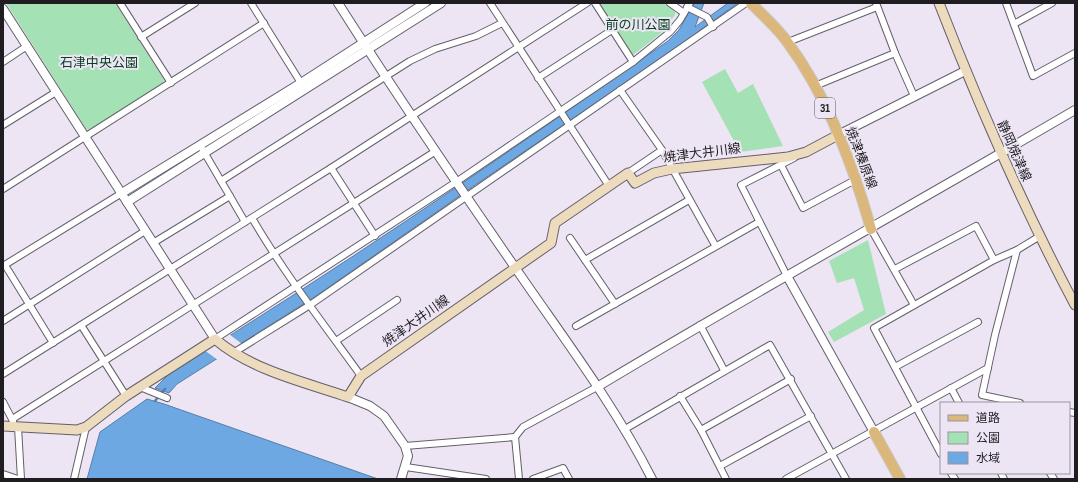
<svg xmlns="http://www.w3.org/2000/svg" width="1078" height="482" font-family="'Sofia Sans Condensed','Noto Sans JP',sans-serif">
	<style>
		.green { fill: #a4e1b5 }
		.water { fill: #6ea8e2; stroke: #567ea8 }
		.pier { fill: #ede5f3 }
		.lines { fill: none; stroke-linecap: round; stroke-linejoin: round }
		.stream { stroke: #567ea8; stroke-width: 2.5 }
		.minor-casing { stroke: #655f6b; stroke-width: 8 }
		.tertiary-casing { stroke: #655f6b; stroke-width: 10 }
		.secondary-casing { stroke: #655f6b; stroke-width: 11 }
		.primary-casing { stroke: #c9c9ca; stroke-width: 12 }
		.minor { stroke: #fff; stroke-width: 6 }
		.tertiary { stroke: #fff; stroke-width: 8 }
		.secondary { stroke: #eddbbd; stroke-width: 9 }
		.primary { stroke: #dcb77b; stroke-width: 10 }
		.labels { text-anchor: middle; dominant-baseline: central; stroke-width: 4; stroke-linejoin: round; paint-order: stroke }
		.shield { fill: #ede5f3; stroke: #5d5961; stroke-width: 1 }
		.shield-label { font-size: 12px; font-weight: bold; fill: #1f1d22 }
		.park-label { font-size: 13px; fill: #064221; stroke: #ede5f3 }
		.street-label { font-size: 13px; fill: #1f1d22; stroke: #ede5f3 }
	</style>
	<rect width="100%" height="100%" fill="#ede5f3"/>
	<g class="green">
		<path d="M6,3h109l49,77 -2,5 -71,45 -5,-1z"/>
		<path d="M599,3h65l11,9v3l-15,19 -27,21z"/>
		<path d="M725,69l13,24 15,-9 30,62 -43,6 -38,-70z"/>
		<path d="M868,240l18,74 -52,28 -6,-10 36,-22 -10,-32 -17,5 -8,-22z"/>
	</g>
	<g class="water">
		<path d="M694,3h10l-9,24 33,-24h10l-39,28v2l-221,150 -162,113 -139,88 -8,9 -14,-5 16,-16c170,-104 334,-217 497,-331l11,-11z"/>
		<path d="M147,399l17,5 214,75h-291l13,-47z"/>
	</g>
	<path class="pier" d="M229,334l13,10 -24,16 -14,-10z"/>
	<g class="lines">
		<path class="stream" d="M155,401l10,-12"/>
		<defs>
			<g id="minor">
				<path d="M120,3l51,80"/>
				<path d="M251,3l50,80"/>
				<path d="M490,3l119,183"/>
				<path d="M595,3l38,59"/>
				<path d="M670,3l14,10"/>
				<path d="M876,3l19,50 19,43"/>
				<path d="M1006,3l27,73 42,-23"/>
				<path d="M687,7l20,10 6,10"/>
				<path d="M1014,24l38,-21"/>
				<path d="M141,37l54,-34"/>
				<path d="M788,42l89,-35"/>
				<path d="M3,62l24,-16"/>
				<path d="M538,78l74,-48"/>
				<path d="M815,86l80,-33"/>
				<path d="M620,90l42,60 53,95"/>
				<path d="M3,125l53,-33"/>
				<path d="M200,145l45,77"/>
				<path d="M781,165l22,43 52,-28"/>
				<path d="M331,168l44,68"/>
				<path d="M628,173l34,-23"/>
				<path d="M221,181l189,-120 25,-12 41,-13 26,-13"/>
				<path d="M3,189l261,-166"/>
				<path d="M252,218c32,55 71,105 109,158"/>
				<path d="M871,229l43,76"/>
				<path d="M570,238l45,66"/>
				<path d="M153,243l77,-47"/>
				<path d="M585,260l104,-60"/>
				<path d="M5,265l48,78"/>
				<path d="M3,266l119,-73"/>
				<path d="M895,269l81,-43 18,34"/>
				<path d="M787,276l-46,-91 53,-27"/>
				<path d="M3,321l142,-90"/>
				<path d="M81,325l45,71"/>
				<path d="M700,325l24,45"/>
				<path d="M576,326l183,-104"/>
				<path d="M215,339l241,-157 177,-120 37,-30 10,-12 10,-17"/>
				<path d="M336,341l61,-41"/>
				<path d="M233,353l77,-48 436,-302"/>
				<path d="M895,367l83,-45"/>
				<path d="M3,374l328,-206 256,-165"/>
				<path d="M140,387l27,11"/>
				<path d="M951,388l8,15"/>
				<path d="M680,396l21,34 25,49"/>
				<path d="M3,402l10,19"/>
				<path d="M1020,403l-38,-8 13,-60 22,-85 23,-14"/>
				<path d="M1069,412l6,1"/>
				<path d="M14,418l422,-267"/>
				<path d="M18,427l3,52"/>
				<path d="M625,429l145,-84 76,134"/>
				<path d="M701,430l90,-51"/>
				<path d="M515,437l8,-10 74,-40"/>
				<path d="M405,446l110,-9 4,42"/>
				<path d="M941,454l-67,-126 120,-68 23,-10"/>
				<path d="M720,466l91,-50"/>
				<path d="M406,467l80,12"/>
				<path d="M951,473l4,6"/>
				<path d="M1001,473l3,6"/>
				<path d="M1050,473l4,6"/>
				<path d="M3,474l15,5"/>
				<path d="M74,479l12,-52"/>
				<path d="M533,479l30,-11 6,11"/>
				<path d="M786,479l202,-111"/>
			</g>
			<g id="tertiary">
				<path d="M338,3c59,93 122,185 185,276 45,65 93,129 129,200"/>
				<path d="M3,9l212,330"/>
				<path d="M838,135l127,-64"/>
				<path d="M122,193l179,-110 124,-80"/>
				<path d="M127,202l314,-199"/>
				<path d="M787,276l87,156"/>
				<path d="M597,387c158,-95 319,-184 478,-277"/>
				<path d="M348,397l22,9 14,10 21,30 3,10 -7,23"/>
			</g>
			<g id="secondary">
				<path d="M939,3c40,103 84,204 136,302"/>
				<path d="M3,426l74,4 9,-3 40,-31 89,-57c36,31 89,43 133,58l13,-21 190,-133 4,-20 73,-50 7,10 19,-10 18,-4 116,-12 18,-5 32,-17"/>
			</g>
			<g id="primary">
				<path d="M751,3c12,13 27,25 37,40 40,54 65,122 83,186"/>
				<path d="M874,432l26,47"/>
			</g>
		</defs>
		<use href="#minor" class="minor-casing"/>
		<use href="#tertiary" class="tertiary-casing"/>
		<use href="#secondary" class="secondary-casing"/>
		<use href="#primary" class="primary-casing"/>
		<use href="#minor" class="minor"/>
		<use href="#tertiary" class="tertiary"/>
		<use href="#secondary" class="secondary"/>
		<use href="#primary" class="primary"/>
	</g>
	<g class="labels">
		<rect class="shield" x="815" y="98" width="20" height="20" rx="3"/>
		<g class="shield-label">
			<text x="825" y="108">31</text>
		</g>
		<g class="park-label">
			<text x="638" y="25">前の川公園</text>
			<text x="99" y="63">石津中央公園</text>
		</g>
		<g class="street-label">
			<text transform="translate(1014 151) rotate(66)">静岡焼津線</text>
			<text transform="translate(702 153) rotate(-7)">焼津大井川線</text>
			<text transform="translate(861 158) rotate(69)">焼津榛原線</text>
			<text transform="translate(416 321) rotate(-35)">焼津大井川線</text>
		</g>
	</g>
	<rect width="1078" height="482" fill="none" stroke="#1f1d22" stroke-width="8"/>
	<rect x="940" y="402" width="130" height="72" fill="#ede5f3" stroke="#9b959f"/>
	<rect x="948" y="415" width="20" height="6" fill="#dcb77b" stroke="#9b959f"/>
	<text x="976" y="422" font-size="12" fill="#1f1d22">道路</text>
	<rect x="948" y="432" width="20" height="12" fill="#a4e1b5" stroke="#9b959f"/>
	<text x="976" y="442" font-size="12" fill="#1f1d22">公園</text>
	<rect x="948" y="452" width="20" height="12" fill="#6ea8e2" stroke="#9b959f"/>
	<text x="976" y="462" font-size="12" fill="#1f1d22">水域</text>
</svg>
